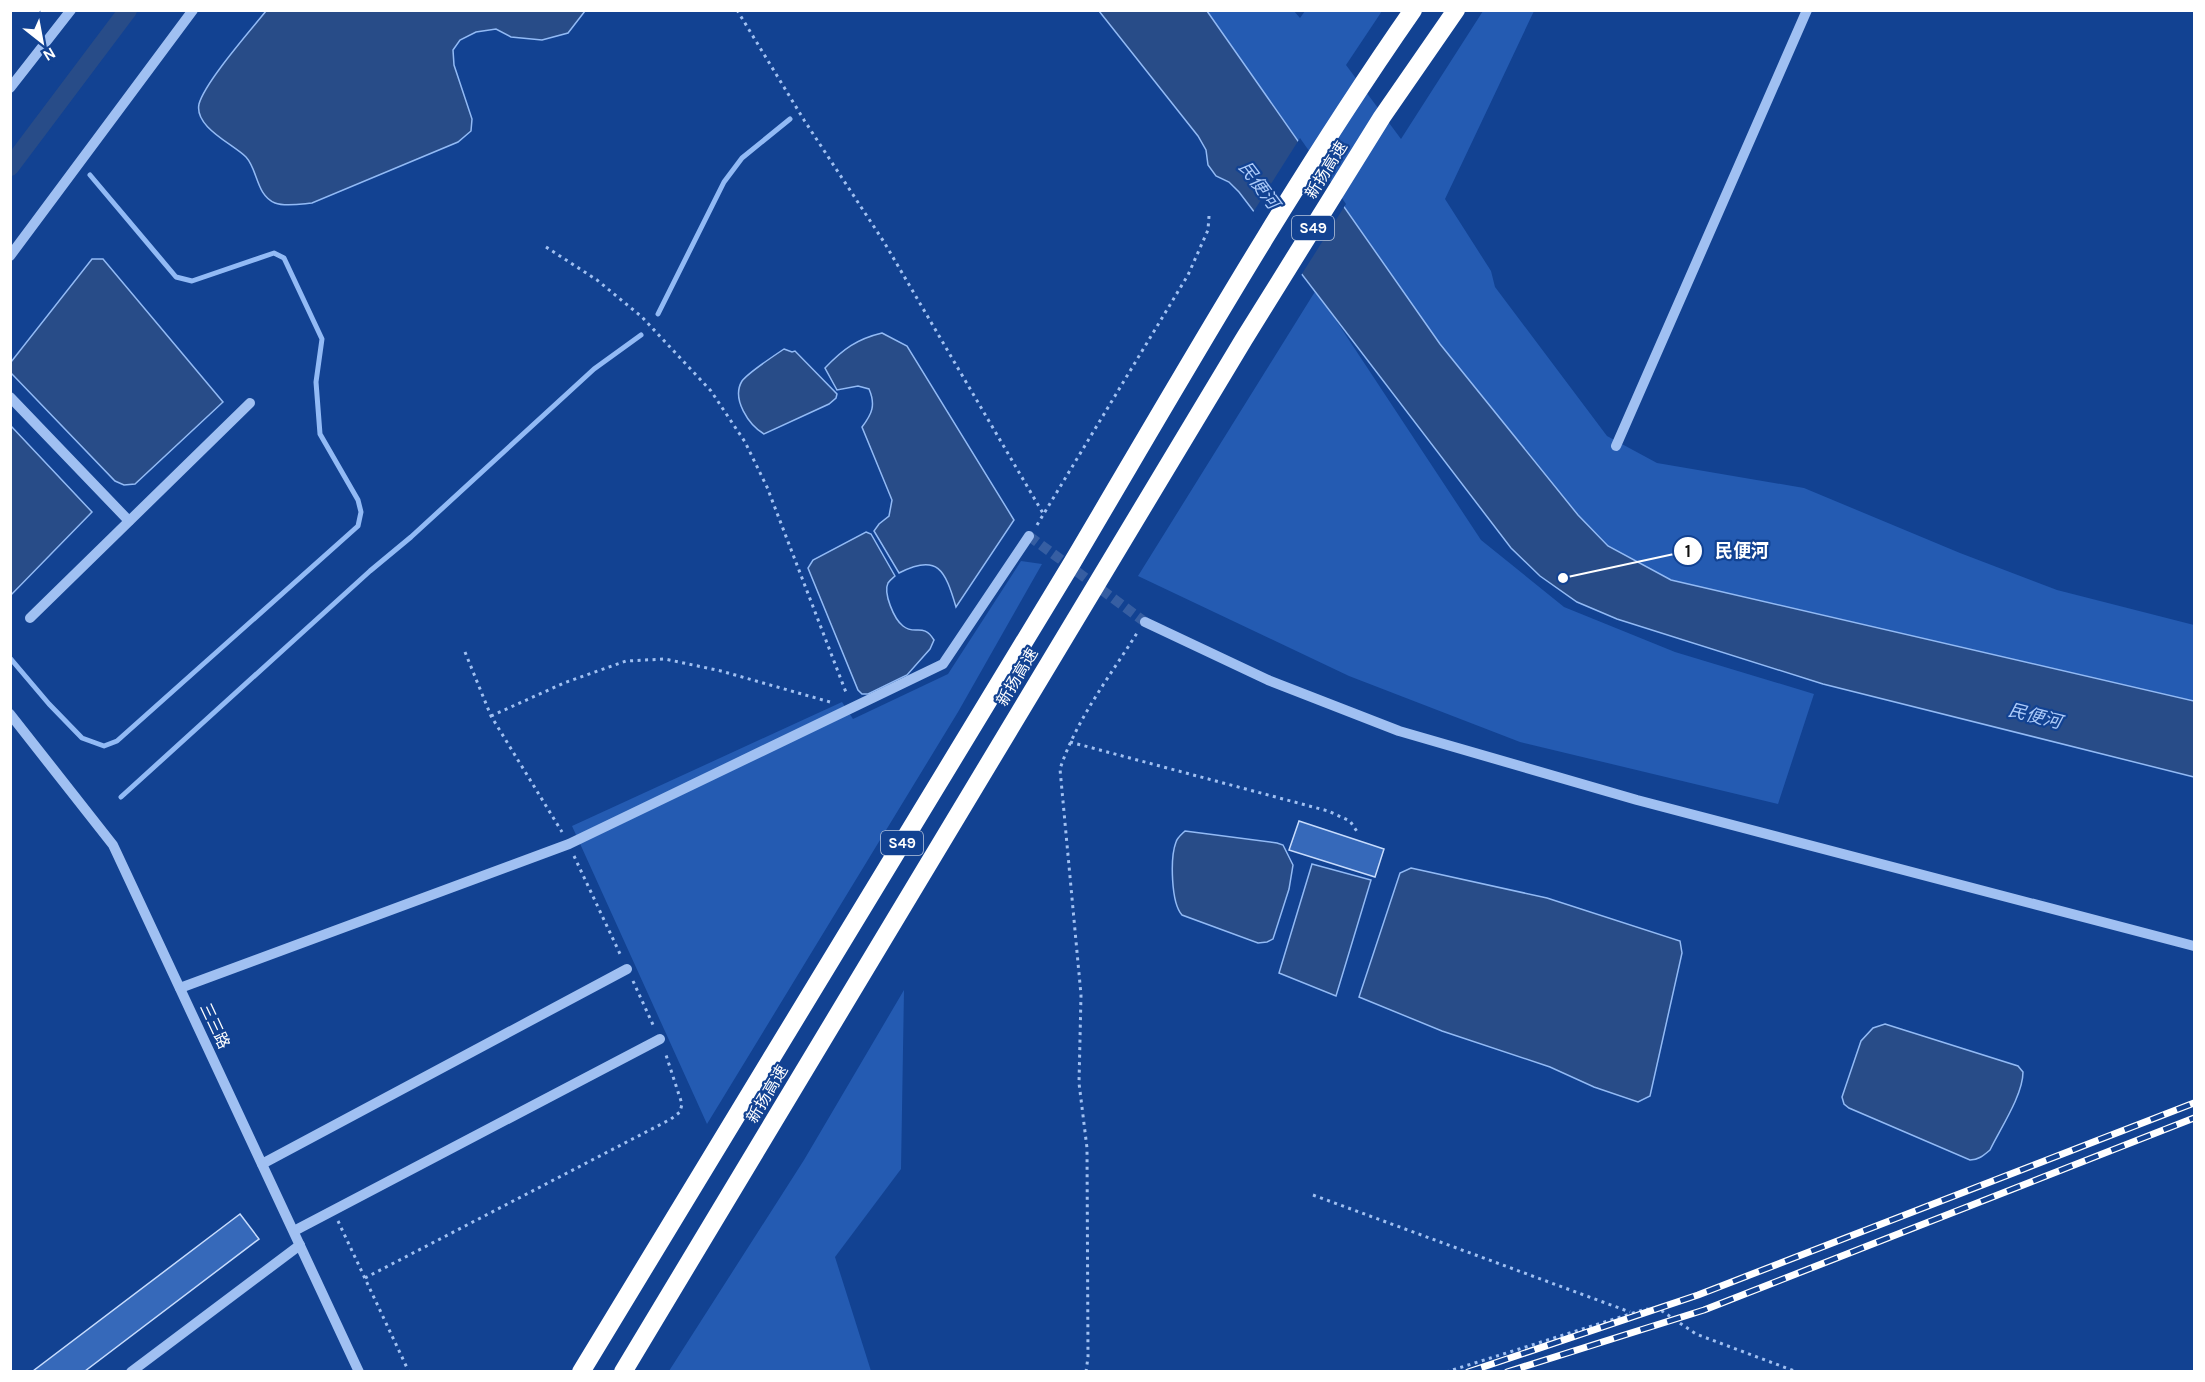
<svg xmlns="http://www.w3.org/2000/svg" width="2205" height="1382" font-family="Karla,'Noto Sans SC',sans-serif">
	<style>
		.green { fill: #245bb2 }
		.water { fill: #284c88; stroke: #92baf5; stroke-width: 1.5 }
		.pier { fill: #124292 }
		.lines { fill: none; stroke-linecap: round; stroke-linejoin: round }
		.stream { stroke: #92baf5; stroke-width: 5 }
		.canal { stroke: #284c88; stroke-width: 18 }
		.building { fill: #3669ba; stroke: #c7dcfd; stroke-width: 1.5 }
		.minor-tunnel { stroke: #365ea2; stroke-width: 10; stroke-dasharray: 10 5; stroke-linecap: butt }
		.path { stroke: #a0c0f2; stroke-width: 3; stroke-dasharray: 3 4.5; stroke-linecap: butt }
		.minor { stroke: #a0c0f2; stroke-width: 10 }
		.highway { stroke: #fff; stroke-width: 18 }
		.rail-casing { stroke: #fff; stroke-width: 7 }
		.rail { stroke: #124292; stroke-width: 4.5; stroke-dasharray: 14; stroke-linecap: butt }
		.labels { text-anchor: middle; dominant-baseline: central; stroke-width: 4.5; stroke-linejoin: round; paint-order: stroke }
		.shield { fill: #124292; stroke: #b8c6de; stroke-width: 1.5 }
		.shield-label { font-size: 15px; font-weight: bold; fill: #fff }
		.street-label { font-size: 16px; fill: #fff; stroke: #124292 }
		.water-label { font-size: 18px; font-style: italic; fill: #accaf9; stroke: #124292 }
		.leader { fill: none; stroke: #fff; stroke-width: 2 }
		.callout-dot { fill: #fff; stroke: #124292; stroke-width: 2 }
		.mark-label { font-size: 18px; text-anchor: middle; font-weight: bold; fill: #111 }
		.callout-label { font-size: 18px; text-anchor: middle; font-weight: bold; fill: #fff; stroke: #124292; stroke-width: 4.5; stroke-linejoin: round; paint-order: stroke }
	</style>
	<rect width="100%" height="100%" fill="#124292"/>
	<g class="green">
		<path d="M1207,11h87l6,7 5,-7h77l-36,54 55,74 82,-128h51l-89,188 46,72 4,16 112,149 50,27 147,25 156,65 97,37 137,35v76l-523,-121 -63,-34 -30,-31 -138,-171z"/>
		<path d="M1316,290l165,250 83,67 111,45 139,42 -36,110 -258,-62 -171,-66 -211,-100z"/>
		<path d="M1021,561l21,3 -84,148 -251,412 -135,-298 270,-124 11,17 95,-45z"/>
		<path d="M904,990l-3,179 -66,88 36,114h-202l135,-211z"/>
	</g>
	<g class="water">
		<path d="M266,11v-1l319,1 -17,22 -26,7 -31,-3 -15,-8 -20,3 -16,8 -7,10 1,15 18,54 -1,12 -13,11 -146,61c-11,1 -27,4 -37,0 -19,-8 -17,-33 -29,-46 -13,-13 -52,-30 -47,-53 6,-22 51,-73 67,-93z"/>
		<path d="M1099,11h108l233,333 138,171 30,31 63,34 523,121v76l-371,-93 -206,-65 -40,-17 -37,-26 -29,-28 -272,-356 -10,-10 -13,-6 -8,-11 -2,-15 -8,-14z"/>
		<path d="M92,259h11l120,143 -88,82 -11,1 -9,-4 -104,-108v-11z"/>
		<path d="M882,333l25,13 107,174 -58,87c-11,-37 -18,-54 -57,-34l-25,-42 5,-7 10,-8 3,-16 -30,-73c10,-13 14,-22 7,-38l-11,-3 -21,4 -12,-22c18,-19 32,-29 57,-35z"/>
		<path d="M784,349l8,3 3,-1 42,43 -1,4 -7,6 -65,30c-15,-9 -33,-35 -22,-53 6,-8 33,-26 42,-32z"/>
		<path d="M11,426l81,86 -81,83z"/>
		<path d="M866,532l5,2 24,42c-2,2 -5,4 -7,7 -5,10 6,36 15,43 12,10 20,-4 31,14l-4,9 -23,26 -39,19h-6l-4,-4 -50,-122 5,-8z"/>
		<path d="M1185,831l92,12 6,2 10,20 -4,24 -16,50 -6,3 -9,1 -76,-28c-11,-12 -12,-57 -6,-73 1,-4 6,-8 9,-11z"/>
		<path d="M1312,864l59,16 -35,116 -57,-23z"/>
		<path d="M1411,868l136,30 133,43 2,12 -32,143 -12,6 -44,-15 -44,-20 -108,-36 -83,-34 41,-124z"/>
		<path d="M1885,1024l133,42 5,6c0,23 -23,57 -33,78 -7,6 -12,10 -20,10l-121,-52 -5,-4 -2,-7 19,-56 12,-13z"/>
	</g>
	<path class="pier" d="M1300,138l46,66 -46,73 -48,-63z"/>
	<g class="lines">
		<g class="stream">
			<path d="M658,314l66,-132 18,-24 48,-39"/>
			<path d="M10,658l39,46 33,34 22,8 13,-5 241,-215 3,-14 -3,-12 -38,-66 -4,-52 6,-43 -38,-81 -10,-5 -82,28 -16,-4 -86,-102"/>
			<path d="M121,797l249,-226 41,-34 183,-168 47,-34"/>
		</g>
		<path class="canal" d="M10,167l118,-157"/>
	</g>
	<g class="building">
		<path d="M1299,821l85,28 -9,28 -86,-27z"/>
		<path d="M240,1214l19,25 -174,132h-52z"/>
	</g>
	<g class="lines">
		<path class="minor-tunnel" d="M1029,536l116,86"/>
		<g class="path">
			<path d="M737,10l67,110 80,122 160,273"/>
			<path d="M546,247l51,33 45,37 69,74 34,51 22,45 80,208"/>
			<path d="M1037,525l151,-250 20,-45 1,-14"/>
			<path d="M465,652l26,64 71,116"/>
			<path d="M491,716l73,-33 62,-22 39,-2 56,12 109,31"/>
			<path d="M1070,742l258,69 22,10 8,12"/>
			<path d="M574,856l47,100"/>
			<path d="M633,981l21,46"/>
			<path d="M1313,1195l317,117"/>
			<path d="M338,1221l71,151"/>
			<path d="M365,1278l306,-159 9,-7 2,-8 -17,-52"/>
			<path d="M1086,1372l2,-15 -1,-209 -8,-65 2,-88 -21,-226c16,-49 50,-93 77,-136"/>
			<path d="M1446,1372l200,-63 16,2 34,23 101,38"/>
		</g>
		<g class="minor">
			<path d="M10,88l61,-78"/>
			<path d="M10,256l183,-246"/>
			<path d="M10,397l119,124"/>
			<path d="M1616,446l191,-436"/>
			<path d="M30,618l220,-215"/>
			<path d="M1145,622l123,58 131,51 238,69 557,146"/>
			<path d="M10,714l103,131 246,527"/>
			<path d="M180,988l389,-144 374,-180 86,-128"/>
			<path d="M262,1164l365,-195"/>
			<path d="M294,1231l366,-192"/>
			<path d="M131,1372l169,-127"/>
		</g>
		<g class="highway">
			<path d="M581,1372c163,-270 329,-538 491,-809 110,-186 217,-375 341,-553"/>
			<path d="M623,1372l621,-1033 138,-222 74,-107"/>
		</g>
		<defs>
			<g id="rail">
				<path d="M1468,1372l230,-77 496,-192"/>
				<path d="M1507,1372l197,-62 490,-192"/>
			</g>
		</defs>
		<use href="#rail" class="rail-casing"/>
		<use href="#rail" class="rail"/>
	</g>
	<g class="labels">
		<g class="shield">
			<rect x="1292" y="216" width="42" height="24" rx="4.5"/>
			<rect x="881" y="831" width="42" height="24" rx="4.5"/>
		</g>
		<g class="shield-label">
			<text x="1313" y="228">S49</text>
			<text x="902" y="843">S49</text>
		</g>
		<g class="street-label">
			<text transform="translate(1326 170) rotate(-58)">新扬高速</text>
			<text transform="translate(1017 677) rotate(-59)">新扬高速</text>
			<text transform="translate(215 1026) rotate(65)">三三路</text>
			<text transform="translate(767 1094) rotate(-59)">新扬高速</text>
		</g>
		<g class="water-label">
			<text transform="translate(1259 185) rotate(53)">民便河</text>
			<text transform="translate(2035 716) rotate(14)">民便河</text>
		</g>
	</g>
	<path class="leader" d="M1563 578L1688 551"/>
	<g class="callout-dot">
		<circle cx="1563" cy="578" r="6"/>
		<circle cx="1688" cy="551" r="15"/>
	</g>
	<g class="mark-label">
		<text x="1688" y="557">1</text>
	</g>
	<g class="callout-label">
		<text x="1742" y="557">民便河</text>
	</g>
	<rect width="2205" height="1382" fill="none" stroke="#ffffff" stroke-width="24"/>
	<g transform="translate(42 42) rotate(149)" stroke="#124292" stroke-width="4.5" paint-order="stroke">
	<path d="M0-4.5L10 22L0 15L-10 22Z" fill="#ffffff"/>
	<text y="-9" font-size="16" font-weight="bold" text-anchor="middle" fill="#ffffff">N</text>
	</g>
</svg>
